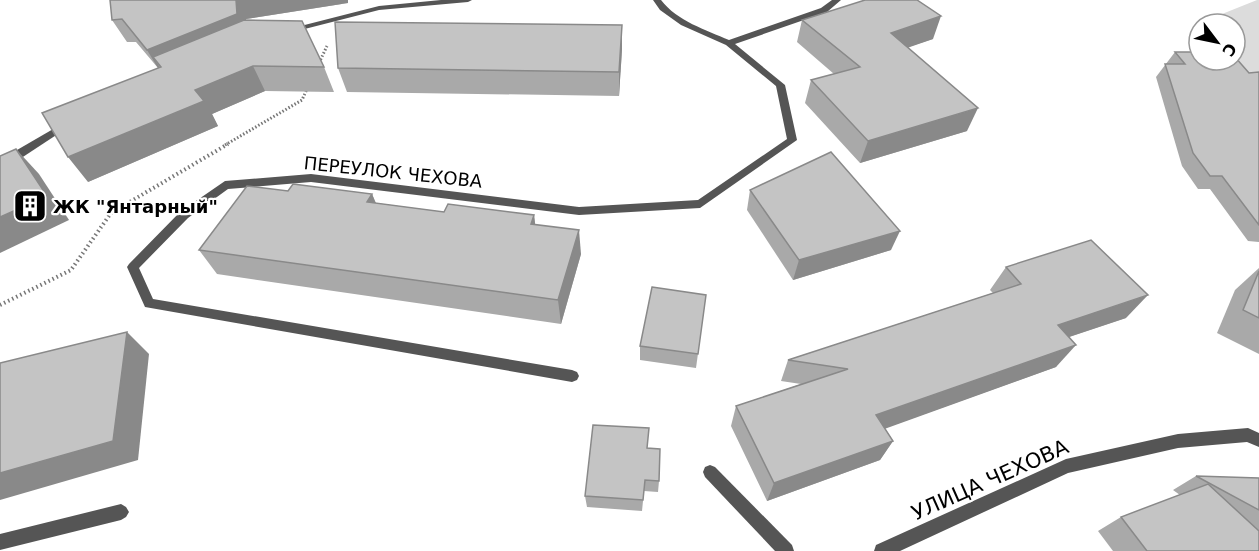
<svg xmlns="http://www.w3.org/2000/svg" width="1259" height="551" font-family="'DejaVu Sans',sans-serif">
	<style>
		.green { fill: #dcdcdc }
		.lines { fill: none; stroke-linecap: round; stroke-linejoin: round }
		.path-far1 { stroke: #777; stroke-width: 3; stroke-dasharray: 1.5 2; stroke-linecap: butt }
		.path { stroke: #777; stroke-width: 4; stroke-dasharray: 1.5 3; stroke-linecap: butt }
		.street { fill: #555; fill-rule: evenodd }
		.wall { fill: #a9a9a9 }
		.shaded-wall { fill: #898989 }
		.building { fill: #c4c4c4; stroke: #898989; stroke-width: 1.5 }
		.labels { text-anchor: middle; dominant-baseline: central; stroke-width: 4.5; stroke-linejoin: round; paint-order: stroke }
		.street-label { font-size: 18px; fill: #000; stroke: #fff }
		.poi-label { font-size: 18px; font-weight: bold; fill: #000; stroke: #fff; text-anchor: start }
		.near-street-label { font-size: 21px; fill: #000; stroke: #fff }
	</style>
	<rect width="100%" height="100%" fill="#fff"/>
	<path class="green" d="M1257,0h2v87l-24,-27v-36h-26l13,-10z"/>
	<g class="lines">
		<g class="path-far1">
			<path d="M319,63l8,-17"/>
			<path d="M225,145l77,-45 5,-11"/>
		</g>
		<path class="path" d="M0,305l71,-35 40,-57 117,-69"/>
		<g class="street">
			<path d="M441,0h31l-4,2 -89,8 -90,23 -4,-3 94,-24z"/>
			<path d="M653,0h8c16,21 45,30 68,40l92,-32 11,-8h9l-14,12 -92,32 50,41 12,55 -97,68 -121,7 -268,-33 -83,7 -40,29 -49,50 14,31 419,71 5,2 2,4 -2,4 -5,2 -427,-75 -18,-40 2,-3 51,-52 45,-31 86,-7 268,33 119,-7 89,-61 -11,-53 -50,-41 -45,-20 -21,-15z"/>
			<path d="M67,121l5,3 -2,2 -70,46v-9l17,-13z"/>
			<path d="M1248,428l11,5v14l-12,-5 -69,6 -110,25 -168,78h-26l2,-6 190,-86 112,-25z"/>
			<path d="M710,465l5,2 77,78 2,6h-19l-70,-74 -2,-5 2,-5z"/>
			<path d="M121,504l5,3 3,5 -3,5 -5,3 -121,30v-16z"/>
		</g>
	</g>
	<g class="wall">
		<path d="M348,3l-102,16v1l78,47 10,25 -69,-1 -53,23 6,12 -130,56 70,-114 -22,-26h-9l-15,-22z"/>
		<path d="M802,20l131,19 -25,8 59,84 -107,32 -55,-60 6,-23 23,-6 -37,-32z"/>
		<path d="M622,49l-3,47 -272,-4 -9,-24z"/>
		<path d="M1175,52l74,21 10,-1v170l-11,-1 -38,-52h-12l-16,-23 -26,-89z"/>
		<path d="M750,190l141,60 -98,30 -46,-70z"/>
		<path d="M288,191l84,3 4,9 68,9 90,3 1,9 46,30 -20,70 -344,-50 -18,-24z"/>
		<path d="M1006,267l120,51 -57,19 -13,30 -171,61 8,13 -13,19 -113,41 -36,-75 5,-20 65,-22 -20,-3 7,-21 205,-67 -3,-3z"/>
		<path d="M1259,268v86l-42,-21 18,-43z"/>
		<path d="M706,295l-10,73 -56,-8v-14z"/>
		<path d="M648,448l11,33 -1,11 -14,-1 -2,20 -55,-4 -2,-11z"/>
		<path d="M1196,476l63,2v73h-146l-15,-20 23,-14 59,-22 -7,-5z"/>
	</g>
	<g class="shaded-wall">
		<path d="M236,0h112v3l-102,16 1,18 -86,30 -8,-10 10,15 -2,1 -14,-23z"/>
		<path d="M941,16l-8,23 -49,17 7,-23z"/>
		<path d="M622,25v24l-3,47v-24z"/>
		<path d="M253,66l12,25 -53,23 6,12 -130,56 -20,-25 127,-67z"/>
		<path d="M978,108l-11,23 -107,32 8,-22z"/>
		<path d="M16,149l23,25 30,46 -69,33v-36z"/>
		<path d="M372,194l10,25 -15,-17z"/>
		<path d="M534,215l3,24 -6,-15z"/>
		<path d="M579,230l2,24 -20,70 -3,-24z"/>
		<path d="M900,231l-9,19 -98,30 6,-20z"/>
		<path d="M1148,295l-22,23 -87,29 19,-22z"/>
		<path d="M127,332l22,22 -11,106 -138,40v-27z"/>
		<path d="M1076,345l-20,22 -191,69 11,-21z"/>
		<path d="M893,441l-13,19 -113,41 7,-18z"/>
	</g>
	<g class="building">
		<path d="M110,0h126l1,14 -90,36 -25,-31 -10,1z"/>
		<path d="M865,0h52l24,16 -50,17 87,75 -110,33 -57,-61 49,-13 -58,-47z"/>
		<path d="M244,20l58,1 22,46 -71,-1 -58,24 9,11 -136,56 -26,-44 119,-46 -8,-10z"/>
		<path d="M335,22l287,3 -3,47 -281,-4z"/>
		<path d="M1175,52h24v8h36v-3l14,16 10,-1v153l-37,-49h-12l-17,-23 -28,-89h20z"/>
		<path d="M16,149l31,47 -47,21v-61z"/>
		<path d="M831,152l69,79 -101,29 -49,-70z"/>
		<path d="M293,184l79,10 -5,8 77,10 4,-8 86,11 -3,9 48,6 -21,70 -359,-50 48,-64 41,5z"/>
		<path d="M1091,240l57,55 -90,30 18,20 -200,70 17,26 -119,42 -38,-77 112,-37 -60,-9 233,-76 -15,-17z"/>
		<path d="M1259,271v47l-16,-8z"/>
		<path d="M652,287l54,8 -8,59 -58,-8z"/>
		<path d="M127,332l-14,109 -113,32v-110z"/>
		<path d="M593,425l56,3 -2,20 13,1 -1,32 -14,-1 -2,20 -58,-4z"/>
		<path d="M1196,476l63,2v32z"/>
		<path d="M1208,484l51,47v20h-112l-26,-34z"/>
	</g>
	<defs>
		<symbol id="building-square" viewBox="-11 -11 22 22"><rect x="-9" y="-9" width="18" height="18" rx="4" fill="#000" stroke="#fff"/><path d="M-4-6H4V6H1V3H-1V6H-4ZM-2.5-4.3h1.7v1.8h-1.7ZM.8-4.3h1.7v1.8H.8ZM-2.5-1h1.7V.8h-1.7ZM.8-1h1.7V.8H.8Z" fill="#fff"/></symbol>
	</defs>
	<g fill-rule="evenodd">
		<use href="#building-square" x="11" y="187" width="38" height="38"/>
	</g>
	<g class="labels">
		<g class="street-label">
			<text transform="translate(393 172) rotate(6)">ПЕРЕУЛОК ЧЕХОВА</text>
		</g>
		<g class="poi-label">
			<text x="53" y="206">ЖК "Янтарный"</text>
		</g>
		<g class="near-street-label">
			<text transform="translate(990 480) rotate(-24)">УЛИЦА ЧЕХОВА</text>
		</g>
	</g>
	<g transform="translate(1217 42) rotate(122)"><circle r="28" fill="#ffffff" stroke="#999999" stroke-width="1.5"/>
	<path d="M0-4.5L10 22L0 15L-10 22Z" fill="#000000"/>
	<text y="-9" font-size="16" font-weight="bold" text-anchor="middle" fill="#000000">С</text>
	</g>
</svg>
